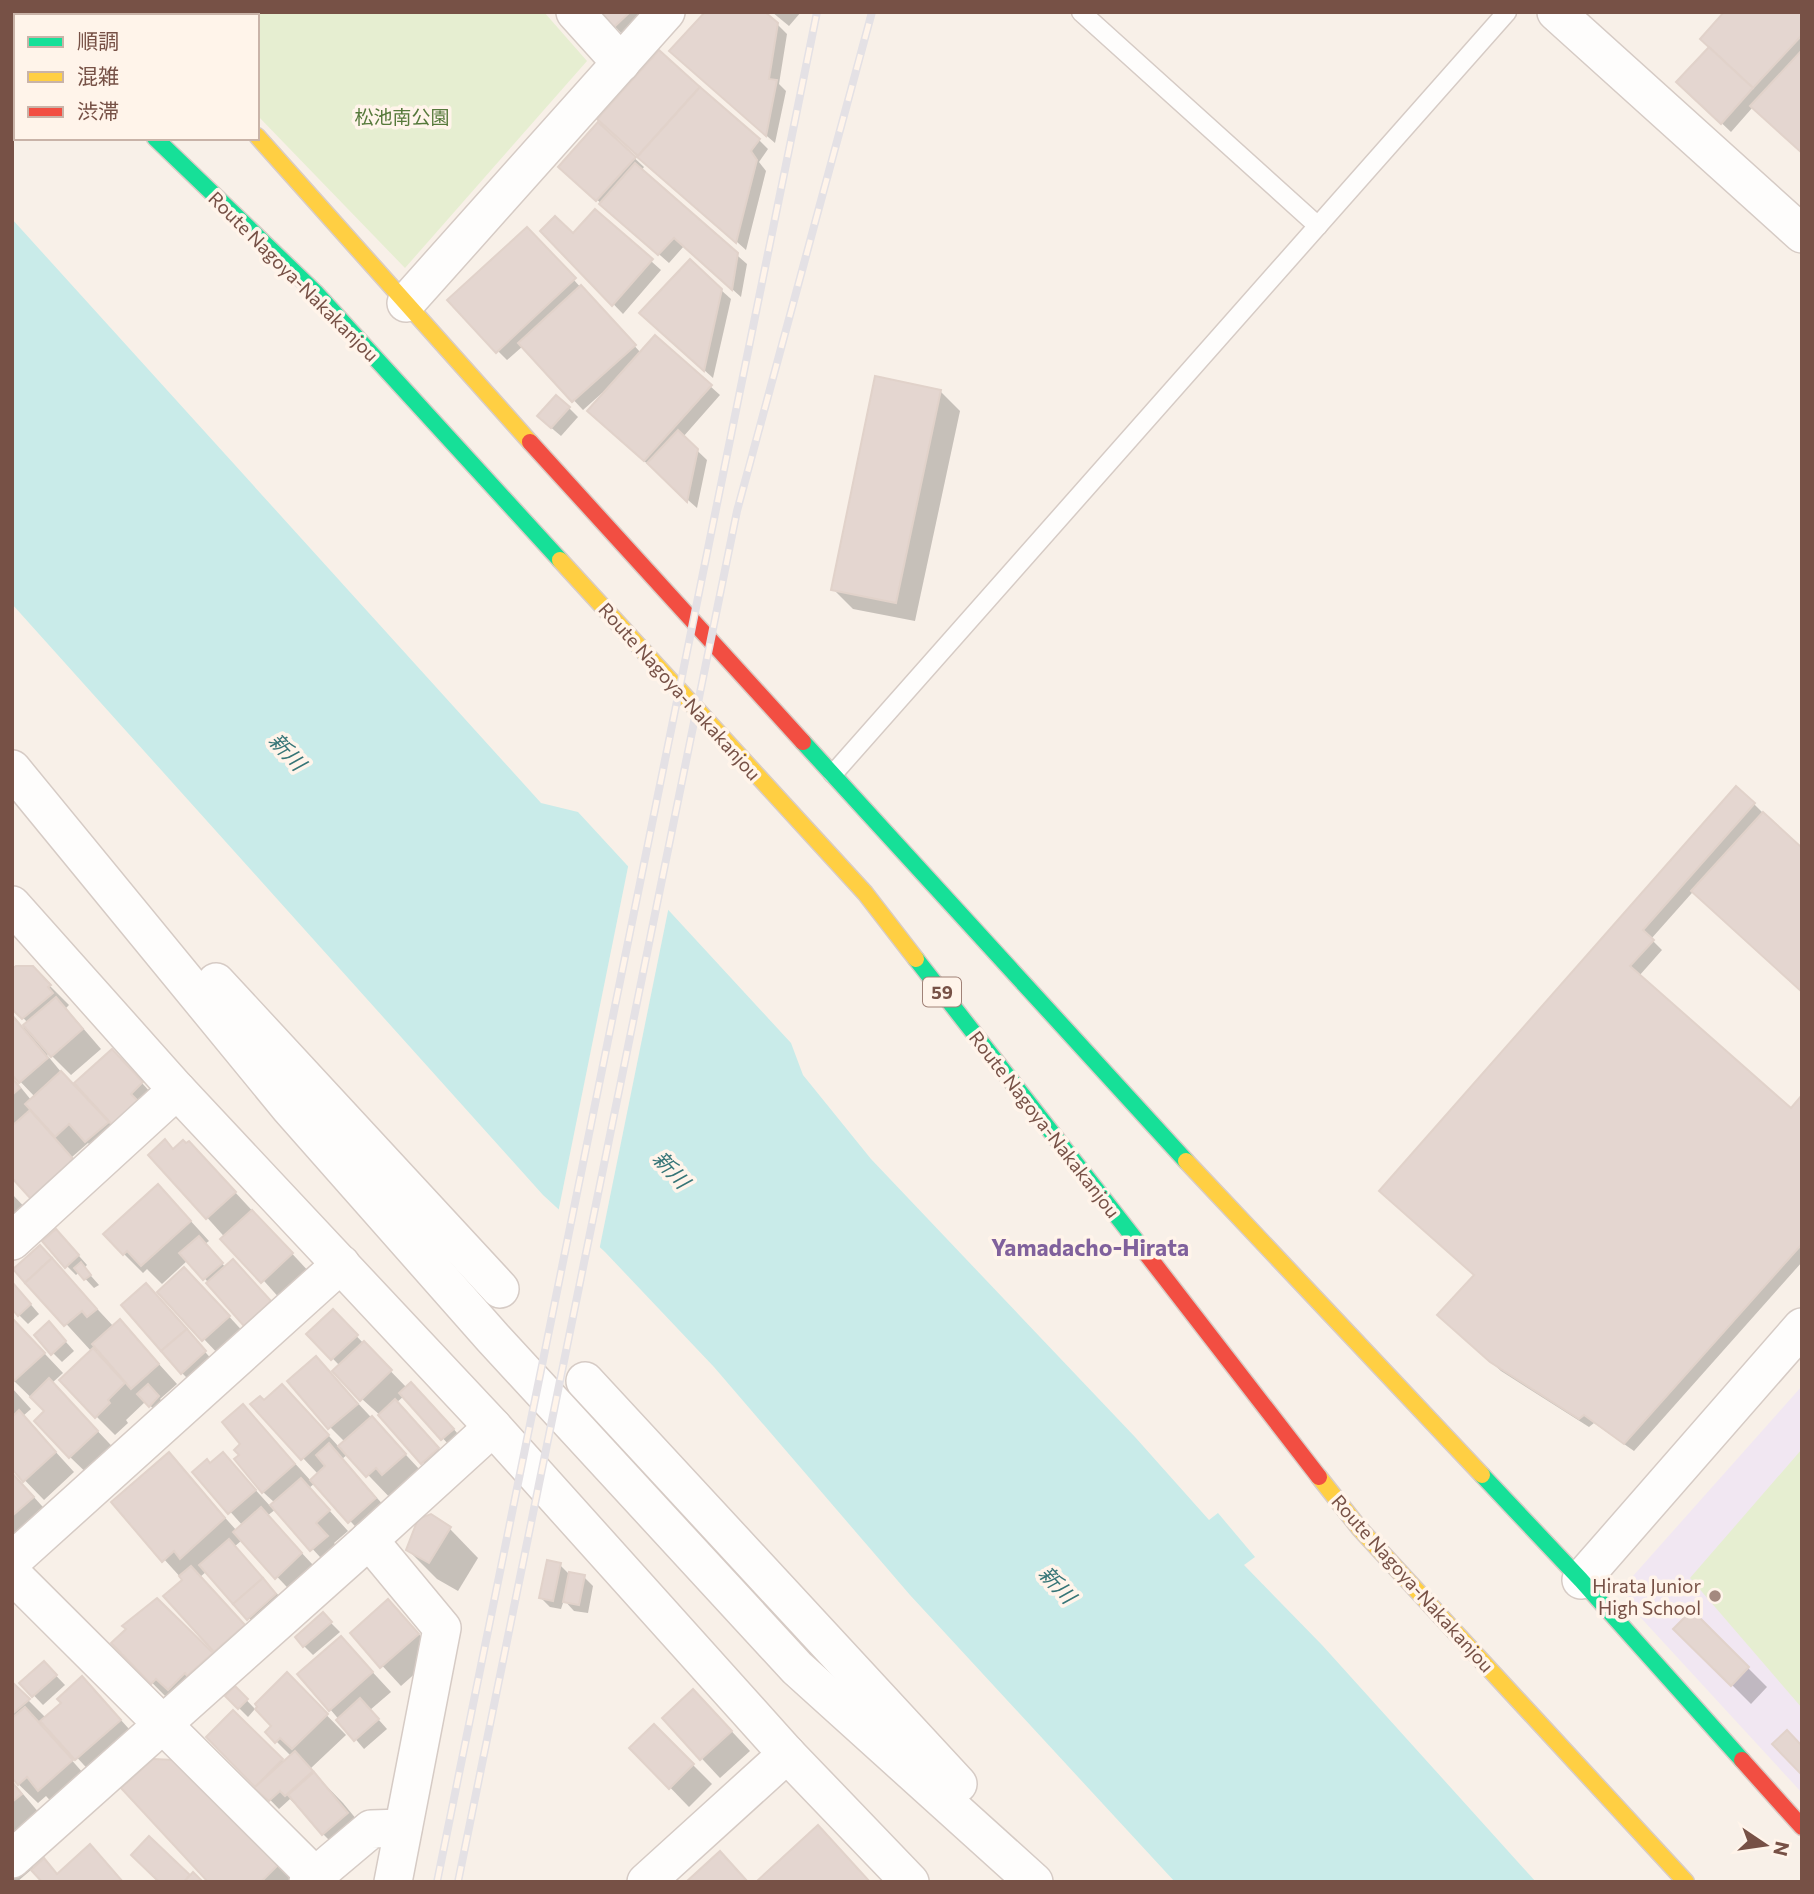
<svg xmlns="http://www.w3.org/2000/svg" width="1814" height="1894" font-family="Commissioner,'Noto Sans JP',sans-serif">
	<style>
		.education { fill: #f1e7f2 }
		.green { fill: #e6eed1 }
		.water { fill: #c9ebe9 }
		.pier { fill: #f8f0e8 }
		.shadow { fill: #0003; fill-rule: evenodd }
		.building { fill: #e4d6d0; stroke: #e1d2ca; stroke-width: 2 }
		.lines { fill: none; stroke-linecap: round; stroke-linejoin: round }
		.lane-casing { stroke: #d6cbc5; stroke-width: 21 }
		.street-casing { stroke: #d6cbc5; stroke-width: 40 }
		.fast-casing { stroke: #d8ccc6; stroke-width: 19 }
		.slow-casing { stroke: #d8ccc6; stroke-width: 19 }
		.jam-casing { stroke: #d8ccc6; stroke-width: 19 }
		.lane { stroke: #fefdfc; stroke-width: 18 }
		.street { stroke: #fefdfc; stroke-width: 37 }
		.fast { stroke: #16e098; stroke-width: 16 }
		.slow { stroke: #ffcf43; stroke-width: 16 }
		.jam { stroke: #f24e42; stroke-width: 16 }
		.rail-casing { stroke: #e4e1e5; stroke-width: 8 }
		.rail { stroke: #fff4ea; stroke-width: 5; stroke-dasharray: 16; stroke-linecap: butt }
		.poi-dot { fill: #a4897f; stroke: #fff4ea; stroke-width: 2.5 }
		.labels { text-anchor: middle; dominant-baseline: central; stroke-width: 7; stroke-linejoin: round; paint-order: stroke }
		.shield { fill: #fff4ea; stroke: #a08277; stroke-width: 2 }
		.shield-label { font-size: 18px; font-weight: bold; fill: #775146 }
		.park-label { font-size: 19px; fill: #56793b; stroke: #fff4ea }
		.street-label { font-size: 19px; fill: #775146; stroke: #fff4ea }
		.poi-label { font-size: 19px; fill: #775146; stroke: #fff4ea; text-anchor: end }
		.water-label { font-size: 21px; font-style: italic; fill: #367577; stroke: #fff4ea }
		.quarter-label { font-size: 23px; font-weight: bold; fill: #80619c; stroke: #fff4ea }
	</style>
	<rect width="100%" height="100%" fill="#f8f0e8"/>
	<path class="education" d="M1802,1386v407l-172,-187 -5,-21z"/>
	<g class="green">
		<path d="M213,12h331l43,49 -182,207 -148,-153v-99h-48z"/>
		<path d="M1802,1449v259l-112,-130z"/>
	</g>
	<path class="water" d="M12,219l529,584 37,9 213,231 12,32 68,84 264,278 74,83 9,-7 37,44 -11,8 78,80 214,237h-361l-265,-287 -196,-228 -109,-115 -62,-57 -531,-591z"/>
	<path class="pier" d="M629,862l40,44 -70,345 -41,-38z"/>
	<g class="shadow">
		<path d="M601,12h48l-25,24z"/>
		<path d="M772,12h29l-12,14z"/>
		<path d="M1802,15v137l-49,-45 -22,25 -43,-41z"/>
		<path d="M777,24l10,10 -8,50 7,7 -11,52 -95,-83z"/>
		<path d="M599,125l45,42 -3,4 106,93 -6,33 -57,-51 -15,17 -99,-87z"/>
		<path d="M609,128l150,12 9,9 -9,13 7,9 -20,79z"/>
		<path d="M595,211l66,59 -38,44 -80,-83 30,5z"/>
		<path d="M527,229l114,124 69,33 10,9 -37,42 24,23 -10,48 -99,-88 6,-25 -2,-2 -19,17 -60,-64 -16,14 -9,-9z"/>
		<path d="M721,290l10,9 -18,79 -62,-56z"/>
		<path d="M941,392l19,19 -45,210 -62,-12 -20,-20z"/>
		<path d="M569,408l9,9 -17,19 -13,-11z"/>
		<path d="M1754,804l9,9 -112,126 11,11 -23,26 152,134 11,-12v164l-168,189 -40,-28 -5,4 -88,-56 -52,-47 27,-49 -85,-75z"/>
		<path d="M32,968l37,37 -3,3 4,5 31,36 -30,26 -22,-22 -2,2 19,23 17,18 38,-36 30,33 -45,67 -18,-17 -16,14 20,23h-76l-4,3v-166l11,11 5,-5 -16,-17zM16,1077l19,20 -4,3 -17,-21z"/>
		<path d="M174,1151l34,12 103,111 -29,27 -131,-146z"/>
		<path d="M12,1194l21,22 -21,18z"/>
		<path d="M177,1206l32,35 -4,3 21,24 26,13 36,41 -24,22 -76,-84 -26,24 -15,-15 -4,4 -19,-19z"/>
		<path d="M65,1240l22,25 -3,3 15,17 -5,3 -15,-16 -3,3 -9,-9z"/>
		<path d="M16,1269l45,1 53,57 6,-6 57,63 -17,15 7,8 -8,8 -13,-14 -20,19 2,3 -13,12 -19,-19 -4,-64zM99,1350l19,22 -2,2 -21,-21z"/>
		<path d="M146,1285l68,77 -23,20 -9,-9z"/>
		<path d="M203,1288l44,48 -24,23 -64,-67z"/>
		<path d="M19,1291l20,23 -11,10 -9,-9z"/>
		<path d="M333,1312l74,76 24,15 40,46 -10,9 -57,-62 -8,7 61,65 -15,14 -60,-65 -20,-18 -22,-33 -31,-32z"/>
		<path d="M58,1333l16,18 -12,11 -9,-9z"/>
		<path d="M29,1337l34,36 -11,10 74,78 -27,24 -29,-28 -24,-45 -34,-33z"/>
		<path d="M316,1358l117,126 -37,20 -48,-50 -6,5 62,69 -26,23 -63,-68 -6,5 39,43 -14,12 12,13 -15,13 -55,-60 -9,7 63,67 -25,23 -63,-66 -8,7 47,51 -23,30 -51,-57 -7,6 62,69 -27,24 -19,-20 -33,-70 -70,-77 55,-49 69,77 6,-5 -48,-54 15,-7 13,-11 48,53 4,-4 -12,-11 -22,-37 2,-49 68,75 7,-7 -65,-69 11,-3 37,3 38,42 6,-5 -15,-15z"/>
		<path d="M12,1388l19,21 -8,7 51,56 -30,28 -32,-33z"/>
		<path d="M12,1473l40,44 -40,25z"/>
		<path d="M450,1529l28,29 -20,33 -21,-12 -29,-29z"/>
		<path d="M560,1565l9,9 15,3 9,9 -5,27 -14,-2 -10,-11 -3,9 -11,-2 -9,-9z"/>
		<path d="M157,1600l73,74 -59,28 -58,-59z"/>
		<path d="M1692,1612l75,75 -16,17 -75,-75z"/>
		<path d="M323,1615l17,17 -27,23 -9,-9z"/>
		<path d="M407,1621l30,33 -36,32 -49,-53z"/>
		<path d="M341,1638l50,54 -21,18 17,19 -23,20 -34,-40z"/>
		<path d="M44,1663l21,22 -22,20 -21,-22z"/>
		<path d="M12,1684l34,34 55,-20 38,42 -43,38 -52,-56 -3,3 49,56 -32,28 -12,-13 -8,7 -26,-25z"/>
		<path d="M235,1688l20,21 -7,8 -21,-21z"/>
		<path d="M306,1694l40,41 -36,34 33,34 33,40 -24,20 -29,-29 -26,-31 -2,1 -5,-5 -11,10 -70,-72 24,-25 52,51 7,-6 -25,-25z"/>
		<path d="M712,1710l38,41 -30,27 -56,-60z"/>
		<path d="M654,1726l58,58 -23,23 -57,-59z"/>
		<path d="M173,1762l121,120h-83z"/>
		<path d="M12,1781l28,33 -28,21z"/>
		<path d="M12,1843l23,26 9,-9 14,15 -14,7 -12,-13 -15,13h-5z"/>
	</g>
	<g class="building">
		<path d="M598,12h32l-17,16z"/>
		<path d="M705,12h60l13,11 -9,56 8,1 -11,56 -97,-85z"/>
		<path d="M1724,12h78v23l-49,53 -53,-49z"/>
		<path d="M1709,47l44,41 -32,36 -45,-42z"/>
		<path d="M659,50l41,37 -62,69 -41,-37z"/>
		<path d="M1802,50v103l-52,-47z"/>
		<path d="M700,87l60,52 -9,12 6,9 -21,83 -99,-86z"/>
		<path d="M598,122l38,35 -40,44 -38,-34z"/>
		<path d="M635,163l103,90 -6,37 -58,-52 -16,17 -59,-51z"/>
		<path d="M595,209l58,50 -41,47 -72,-75 15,-15 18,17z"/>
		<path d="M527,227l49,51 -80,75 -49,-53z"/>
		<path d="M690,259l32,30 -18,82 -65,-58z"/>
		<path d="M581,285l55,60 -64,57 -54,-59z"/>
		<path d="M655,335l57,50 -68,76 -57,-50z"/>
		<path d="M875,376l66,14 -45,213 -65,-13z"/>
		<path d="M556,395l14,12 -19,21 -14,-12z"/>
		<path d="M678,430l20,19 -11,53 -40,-39z"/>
		<path d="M1736,786l19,17 -112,127 11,10 -24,26 161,142 11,-13v149l-178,200 -40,-29 -5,4 -89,-57 -53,-47 37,-40 -95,-84z"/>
		<path d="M1763,812l39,36v144l-111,-101z"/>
		<path d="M16,966h17l18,19 -3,2 5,6 -31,26 -10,-10v-40z"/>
		<path d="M56,997l27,32 -32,28 -28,-32z"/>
		<path d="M12,1015l36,43 -29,25 -7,-8z"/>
		<path d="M112,1049l31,33 -12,12 7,7 -9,8 2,2 -17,16 -40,-44z"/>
		<path d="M61,1071l48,51 -24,20 -16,-18 -14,13 -30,-33z"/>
		<path d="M12,1078l8,10 -8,7z"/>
		<path d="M30,1110l44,50 -43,39 -19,-21v-52z"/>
		<path d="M165,1139l8,10 10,-9 3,3 3,-2 47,51 -30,27 -58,-64z"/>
		<path d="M158,1184l33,37 -50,45 -14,-15 -4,4 -20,-21z"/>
		<path d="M252,1210l41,43 -32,30 -41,-44z"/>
		<path d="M56,1229l23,26 -14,13 -23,-27z"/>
		<path d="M199,1236l24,27 -20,17 -24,-27z"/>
		<path d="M40,1245l12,13 -27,25 -12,-14z"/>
		<path d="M52,1258l45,51 -10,8 -5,-6 -18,15 -39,-43z"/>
		<path d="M233,1259l38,42 -27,25 -38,-43z"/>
		<path d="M81,1262l10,13 -7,5 -10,-12z"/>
		<path d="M184,1267l46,49 -28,25 -45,-49z"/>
		<path d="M12,1282l19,22 -13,12 -6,-7z"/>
		<path d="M146,1283l41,46 -26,22 -40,-46z"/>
		<path d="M333,1309l25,26 -27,25 -25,-26z"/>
		<path d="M12,1318l33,35 -32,29h-1z"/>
		<path d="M120,1319l39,45 -28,25 -39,-45z"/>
		<path d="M49,1321l17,20 -15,14 -17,-20z"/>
		<path d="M187,1329l19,22 -25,23 -20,-23z"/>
		<path d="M364,1341l28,29 -32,31 -28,-30z"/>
		<path d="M93,1348l32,35 -17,17 2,3 -15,15 -36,-38z"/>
		<path d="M316,1356l42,48 -30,25 -41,-48z"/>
		<path d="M49,1378l49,53 -29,27 -35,-37 10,-10 -14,-14z"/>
		<path d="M411,1382l43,47 -13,11 -42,-47z"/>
		<path d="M148,1384l11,12 -10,11 -12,-13z"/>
		<path d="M282,1384l47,51 -28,25 -51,-56 10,-8 4,4z"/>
		<path d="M395,1399l44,49 -18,16 -43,-49z"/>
		<path d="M243,1404l52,60 -33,29 -28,-34 5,-4 -5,-5 6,-6 -18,-22z"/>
		<path d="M19,1410l37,42 -33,30 -11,-13v-52z"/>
		<path d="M372,1416l34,38 -24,21 -6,-7 -10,9 -28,-31z"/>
		<path d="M329,1443l47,55 -28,25 -38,-43 15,-14 -9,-11z"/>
		<path d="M169,1452l56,66 -45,41 -6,-8 -12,11 -51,-60z"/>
		<path d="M223,1452l33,38 -28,24 -36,-42 15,-13 3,4z"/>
		<path d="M12,1473l22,24 -22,19z"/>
		<path d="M301,1478l29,32 -14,13 12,13 -18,15 -40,-46z"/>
		<path d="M261,1507l41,46 -27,26 -42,-47z"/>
		<path d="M431,1514l20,13 -22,36 -23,-13 12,-31z"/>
		<path d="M229,1539l34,39 -30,26 -34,-39z"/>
		<path d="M547,1560l14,3 -8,38 -14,-3z"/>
		<path d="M191,1566l54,59 -31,27 -51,-56 19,-16 -3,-4z"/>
		<path d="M569,1572l16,3 -6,30 -16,-3z"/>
		<path d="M263,1578l13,16 -29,26 -14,-16z"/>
		<path d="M157,1598l56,55 -26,23 -2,-3 -17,17 -12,-11 -5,5 -40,-41 15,-14 -4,-3z"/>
		<path d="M388,1599l31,35 -39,34 -30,-35z"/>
		<path d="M1692,1610l57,57 -18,19 -58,-57z"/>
		<path d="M323,1612l9,10 -29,25 -8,-10z"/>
		<path d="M341,1636l32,36 -44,39 -32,-37z"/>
		<path d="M44,1661l13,14 -25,22 -13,-14z"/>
		<path d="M287,1672l41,42 -36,35 -12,-11 -5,5 -10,-11 6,-6 -16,-17 2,-2 -2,-3z"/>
		<path d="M82,1676l39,44 -46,40 -35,-39 21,-18 -4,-4z"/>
		<path d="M12,1682l18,17 -18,15z"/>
		<path d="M235,1686l13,13 -10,10 -13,-13z"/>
		<path d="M693,1689l39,42 -32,29 -38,-42z"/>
		<path d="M360,1698l19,21 -25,22 -18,-21z"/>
		<path d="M25,1707l48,53 -35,31 -11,-14 -9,8 -6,-7v-60z"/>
		<path d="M233,1710l50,49 -28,28 -49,-50z"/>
		<path d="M654,1724l40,40 -25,25 -40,-41z"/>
		<path d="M1787,1730l15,16v29l-30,-31z"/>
		<path d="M295,1751l18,20 -28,25 -5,-5 -11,10 -15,-13z"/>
		<path d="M153,1759l21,1 105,104 -18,18h-53l-87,-94z"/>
		<path d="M314,1772l34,41 -26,22 -34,-40z"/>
		<path d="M12,1782l10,12 -10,8z"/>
		<path d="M818,1825l52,57h-112l-1,-1z"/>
		<path d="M149,1836l41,39 -6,7h-25l-28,-27z"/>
		<path d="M90,1844l33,38h-81l-11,-12 13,-12 13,16z"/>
		<path d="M720,1851l28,31h-62z"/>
		<path d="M193,1872l10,10h-19z"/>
	</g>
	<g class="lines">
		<defs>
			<g id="lane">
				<path d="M1081,12l237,214"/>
				<path d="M833,774l674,-762"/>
			</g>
			<g id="street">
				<path d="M147,12l3,4"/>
				<path d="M575,12l46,51"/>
				<path d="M1556,12l246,222"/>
				<path d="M187,16l3,-4"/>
				<path d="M406,303l260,-291"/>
				<path d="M12,769l278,339 203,230 304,330 237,214"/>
				<path d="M12,905l165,185 316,337 294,327 123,128"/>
				<path d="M216,982l284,307"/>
				<path d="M12,1241l165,-151"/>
				<path d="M585,1381l373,403"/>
				<path d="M369,1540l73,88 -49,254"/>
				<path d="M12,1561l329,-297"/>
				<path d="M12,1574l309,308"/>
				<path d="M1581,1580l221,-253"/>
				<path d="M12,1859l357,-319 124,-113"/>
				<path d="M308,1882l63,-53 32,-1"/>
				<path d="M646,1882l141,-128"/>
			</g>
			<g id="fast">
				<path d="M155,138l160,154 245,268"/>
				<path d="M803,742l383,419"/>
				<path d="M916,959l229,293"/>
				<path d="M1482,1475l99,105 161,180"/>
			</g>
			<g id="slow">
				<path d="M24,12l3,4"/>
				<path d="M257,136l273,306"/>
				<path d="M560,560l305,333 51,66"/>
				<path d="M1186,1161l296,314"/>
				<path d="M1319,1477l41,52 326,353"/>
			</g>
			<g id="jam">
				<path d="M530,442l273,300"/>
				<path d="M1145,1252l174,225"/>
				<path d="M1742,1760l60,67"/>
			</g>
		</defs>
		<use href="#lane" class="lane-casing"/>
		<use href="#street" class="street-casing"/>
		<use href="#fast" class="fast-casing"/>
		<use href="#slow" class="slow-casing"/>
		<use href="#jam" class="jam-casing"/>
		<use href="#lane" class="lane"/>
		<use href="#street" class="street"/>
		<use href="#fast" class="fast"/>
		<use href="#slow" class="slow"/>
		<use href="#jam" class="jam"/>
		<defs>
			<g id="rail">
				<path d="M437,1882l380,-1870"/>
				<path d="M458,1882l279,-1371 135,-499"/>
			</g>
		</defs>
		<use href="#rail" class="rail-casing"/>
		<use href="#rail" class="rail"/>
	</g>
	<circle class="poi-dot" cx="1715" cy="1596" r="7"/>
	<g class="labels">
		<rect class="shield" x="923" y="977.5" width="38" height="29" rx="5"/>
		<g class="shield-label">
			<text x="942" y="992">59</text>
		</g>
		<g class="park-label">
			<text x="402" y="116">松池南公園</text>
		</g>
		<g class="street-label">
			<text transform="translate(294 276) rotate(45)">Route Nagoya-Nakakanjou</text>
			<text transform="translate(680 691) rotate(48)">Route Nagoya-Nakakanjou</text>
			<text transform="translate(1045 1124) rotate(52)">Route Nagoya-Nakakanjou</text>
			<text transform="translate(1413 1583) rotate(48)">Route Nagoya-Nakakanjou</text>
		</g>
		<g class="poi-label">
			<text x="1701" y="1585">Hirata Junior<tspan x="1701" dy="22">High School</tspan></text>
		</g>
		<g class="water-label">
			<text transform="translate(288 751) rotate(47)">新川</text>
			<text transform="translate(672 1169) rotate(47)">新川</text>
			<text transform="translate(1058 1584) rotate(47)">新川</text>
		</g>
		<g class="quarter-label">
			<text x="1090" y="1247">Yamadacho-Hirata</text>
		</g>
	</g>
	<rect width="1814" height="1894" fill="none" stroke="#775146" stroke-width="28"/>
	<rect x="14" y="14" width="245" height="126" fill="#fff4ea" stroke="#c9b3a8" stroke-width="2"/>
	<rect x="28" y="37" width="35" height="10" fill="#16e098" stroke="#c9b3a8" stroke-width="2"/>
	<text x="77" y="49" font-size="21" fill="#775146">順調</text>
	<rect x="28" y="72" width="35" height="10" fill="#ffcf43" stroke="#c9b3a8" stroke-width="2"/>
	<text x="77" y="84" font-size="21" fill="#775146">混雑</text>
	<rect x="28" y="107" width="35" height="10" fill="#f24e42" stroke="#c9b3a8" stroke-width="2"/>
	<text x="77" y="119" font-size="21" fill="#775146">渋滞</text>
	<g transform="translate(1765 1845) rotate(103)" stroke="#fff4ea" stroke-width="5" paint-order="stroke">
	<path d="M0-5L12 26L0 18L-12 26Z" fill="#775146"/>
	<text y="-10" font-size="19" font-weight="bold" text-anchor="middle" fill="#775146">N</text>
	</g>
</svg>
